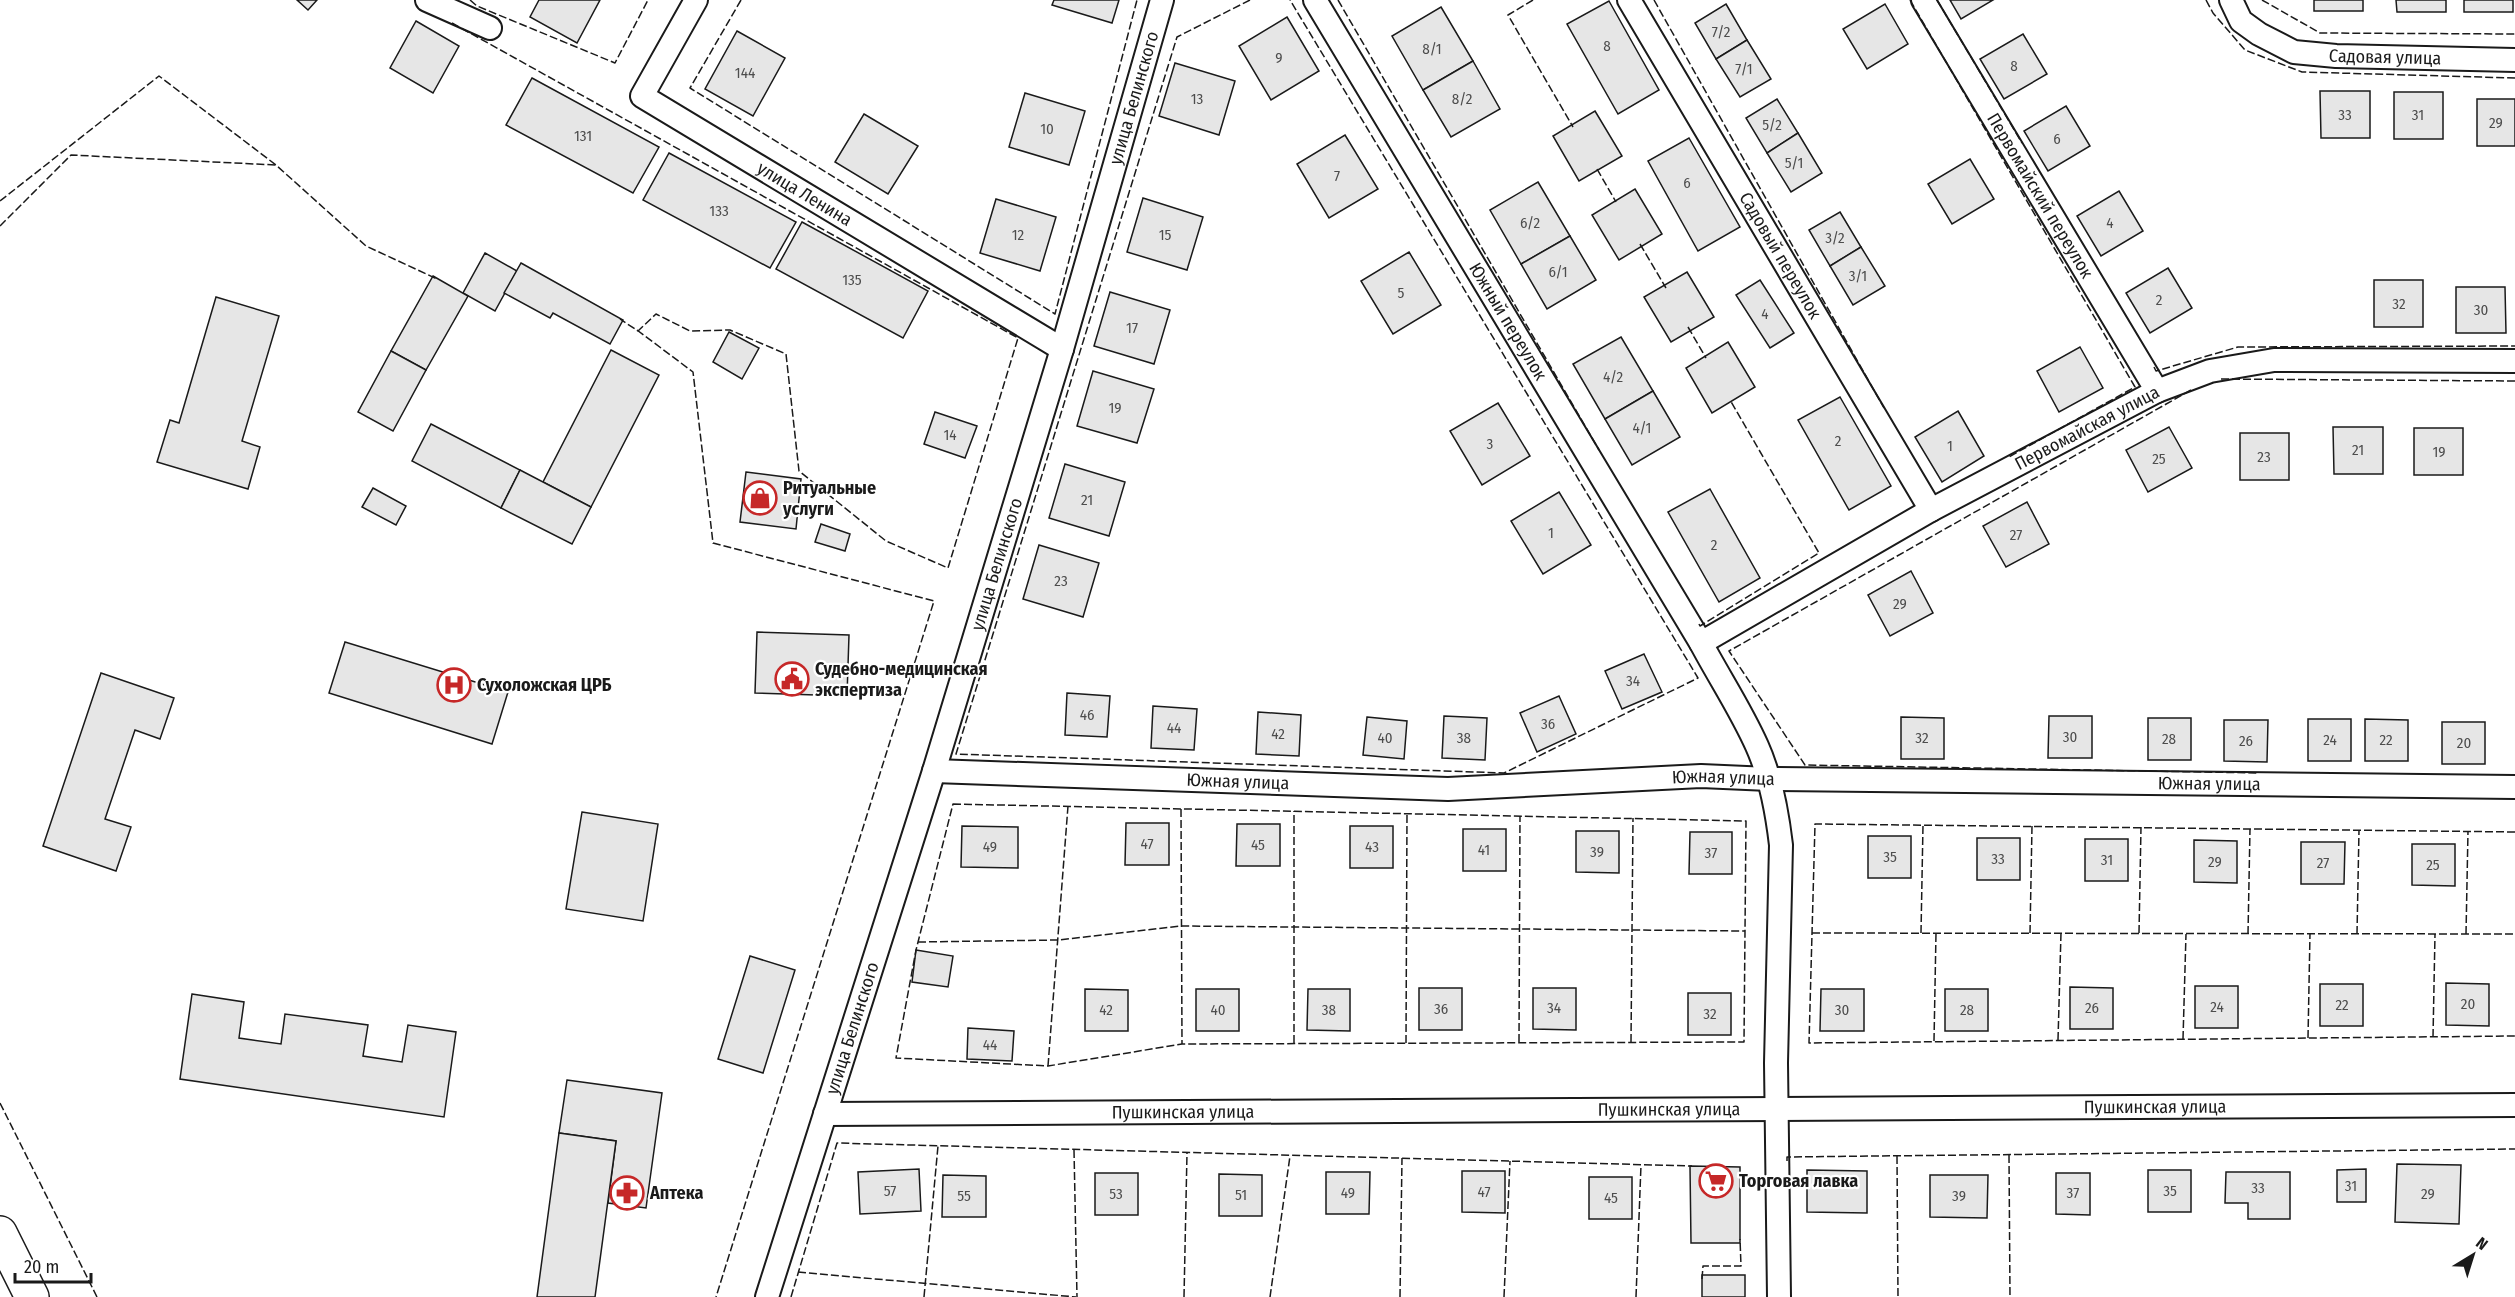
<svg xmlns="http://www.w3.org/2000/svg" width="2515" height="1297" font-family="'Fira Sans Condensed',sans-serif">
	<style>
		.building { fill: #e6e6e6; stroke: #1a1a1a; stroke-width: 1.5 }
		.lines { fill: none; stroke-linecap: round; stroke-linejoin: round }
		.street-casing { stroke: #1a1a1a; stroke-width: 26 }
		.primary-casing { stroke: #1a1a1a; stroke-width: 36 }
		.street { stroke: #fff; stroke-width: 22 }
		.primary { stroke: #fff; stroke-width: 33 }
		.fence { stroke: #1a1a1a; stroke-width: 1.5; stroke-dasharray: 8 3; stroke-linecap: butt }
		.labels { text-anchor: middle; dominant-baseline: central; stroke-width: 4.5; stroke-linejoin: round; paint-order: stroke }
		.number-label { font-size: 15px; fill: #4d4d4d }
		.street-label { font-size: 18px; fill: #1a1a1a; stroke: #fff }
		.poi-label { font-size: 18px; font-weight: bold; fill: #1a1a1a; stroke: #fff; text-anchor: start }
	</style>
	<rect width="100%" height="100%" fill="#fff"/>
	<g class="building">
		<path d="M297,0h20l-9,10z"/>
		<path d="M539,0h61l-23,43 -47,-26z"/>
		<path d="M1054,0h65l-7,23 -60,-18z"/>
		<path d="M1950,0h43l-32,19z"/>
		<rect x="2314" y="0" width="49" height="11"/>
		<path d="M2396,0h50v12h-49z"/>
		<rect x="2464" y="0" width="49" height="12"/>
		<path d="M1609,1l50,89 -41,24 -51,-90z"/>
		<path d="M1726,4l21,36 -31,19 -21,-36z"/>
		<path d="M1885,4l23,40 -41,25 -24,-40z"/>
		<path d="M1441,7l32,54 -50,29 -31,-54z"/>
		<path d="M1287,17l32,54 -48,29 -32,-54z"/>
		<path d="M416,21l43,25 -26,47 -43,-25z"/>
		<path d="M737,31l48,27 -32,58 -48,-27z"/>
		<path d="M2023,34l24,40 -43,25 -24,-40z"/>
		<path d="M1747,40l24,39 -31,18 -24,-38z"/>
		<path d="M1473,61l27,48 -49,28 -28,-47z"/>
		<path d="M1175,63l60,18 -16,54 -60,-19z"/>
		<path d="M532,78l127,69 -26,46 -127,-68z"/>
		<path d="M2320,91h50v47h-49z"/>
		<rect x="2394" y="92" width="49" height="47"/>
		<path d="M1025,93l60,18 -16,54 -60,-18z"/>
		<path d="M1777,99l21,34 -31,20 -21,-35z"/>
		<rect x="2477" y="99" width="38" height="47"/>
		<path d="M2066,106l24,40 -42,25 -24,-40z"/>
		<path d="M1595,111l27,45 -43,25 -26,-45z"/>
		<path d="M864,114l54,32 -30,48 -53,-32z"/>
		<path d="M1798,133l24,40 -31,19 -24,-39z"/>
		<path d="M1345,135l33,54 -49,29 -32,-54z"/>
		<path d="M1689,138l51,89 -42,24 -50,-90z"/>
		<path d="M669,153l127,69 -26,46 -127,-68z"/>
		<path d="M1970,159l24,40 -42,25 -24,-40z"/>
		<path d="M1538,182l32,54 -49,28 -31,-54z"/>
		<path d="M1635,189l27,45 -43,26 -27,-45z"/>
		<path d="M2119,191l24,40 -42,25 -24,-40z"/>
		<path d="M1143,198l60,19 -16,53 -60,-18z"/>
		<path d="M996,199l60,18 -16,54 -60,-18z"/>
		<path d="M1840,212l21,35 -31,19 -21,-36z"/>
		<path d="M802,222l126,69 -25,47 -127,-69z"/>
		<path d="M1570,236l26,44 -49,29 -26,-45z"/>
		<path d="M1861,247l24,39 -32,19 -23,-39z"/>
		<path d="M1409,252l32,53 -48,29 -32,-53z"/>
		<path d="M485,253l32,18 -22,40 -32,-18z"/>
		<path d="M521,263l102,57 -13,24 -57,-31 -3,5 -46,-25z"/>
		<path d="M2168,268l24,40 -42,25 -24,-40z"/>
		<path d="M1687,272l27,45 -43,25 -27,-45z"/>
		<path d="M433,276l35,20 -42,74 -35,-19z"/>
		<path d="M1760,280l34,53 -24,15 -34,-53z"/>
		<rect x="2374" y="280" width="49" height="47"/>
		<path d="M2456,287h49l1,46h-50z"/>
		<path d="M1110,292l60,18 -16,54 -60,-18z"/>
		<path d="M216,297l63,19 -37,125 18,6 -12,42 -91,-27 13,-42 9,3z"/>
		<path d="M729,332l30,16 -17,31 -29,-17z"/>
		<path d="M1621,337l32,54 -48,28 -32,-55z"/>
		<path d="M1728,342l27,45 -43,26 -26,-45z"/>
		<path d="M2080,347l23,41 -44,24 -22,-41z"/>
		<path d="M611,350l48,25 -68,132 -48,-25z"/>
		<path d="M391,351l35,19 -33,61 -35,-19z"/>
		<path d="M1093,371l61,18 -17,54 -60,-17z"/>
		<path d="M1653,391l27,46 -48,28 -27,-46z"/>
		<path d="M1840,397l51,89 -42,24 -51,-90z"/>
		<path d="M1498,403l32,53 -48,29 -32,-54z"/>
		<path d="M1958,411l26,45 -42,26 -27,-45z"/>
		<path d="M935,412l42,14 -12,32 -41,-14z"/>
		<path d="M431,424l89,46 -19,38 -89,-47z"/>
		<path d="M2169,427l23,41 -44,24 -22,-42z"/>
		<path d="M2333,427h50v47h-49z"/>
		<rect x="2414" y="428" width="49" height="47"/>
		<rect x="2240" y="433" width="49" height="47"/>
		<path d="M1065,464l60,18 -16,54 -60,-18z"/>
		<path d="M520,470l71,37 -19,37 -71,-36z"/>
		<path d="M746,472l55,7 -5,50 -56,-7z"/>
		<path d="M373,488l33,18 -10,19 -34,-18z"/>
		<path d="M1710,489l50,89 -41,24 -51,-90z"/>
		<path d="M1559,492l32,53 -48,29 -32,-53z"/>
		<path d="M2027,502l22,42 -43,23 -23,-41z"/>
		<path d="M821,524l29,10 -5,17 -30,-9z"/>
		<path d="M1039,545l60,18 -16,54 -60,-18z"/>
		<path d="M1911,571l22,42 -43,23 -22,-41z"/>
		<path d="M757,632l92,3 -2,61 -92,-3z"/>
		<path d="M345,642l163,50 -16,52 -163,-51z"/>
		<path d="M1644,654l18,38 -40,17 -17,-38z"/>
		<path d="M101,673l73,25 -14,41 -25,-9 -30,89 26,8 -15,44 -73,-25z"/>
		<path d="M1067,693l43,3 -3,41 -42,-2z"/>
		<path d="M1559,696l17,38 -39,18 -17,-39z"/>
		<path d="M1153,706l44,3 -3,41 -43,-2z"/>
		<path d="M1258,712l43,3 -2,41 -43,-2z"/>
		<path d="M1444,716l43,2 -2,42 -43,-2z"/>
		<path d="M2049,716h43v42h-44z"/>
		<path d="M1367,717l40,4 -3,38 -41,-4z"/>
		<path d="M1901,717l43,1v41h-43z"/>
		<rect x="2148" y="718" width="43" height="42"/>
		<rect x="2308" y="719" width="43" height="42"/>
		<path d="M2365,719l43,1v41h-43z"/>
		<path d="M2224,720h44l-1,42 -43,-1z"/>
		<rect x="2442" y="722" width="43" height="42"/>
		<path d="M582,812l76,12 -15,97 -77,-12z"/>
		<path d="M1126,823h43v42h-44z"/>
		<path d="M1237,824h43v42h-44z"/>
		<path d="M962,826l56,1v41l-57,-1z"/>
		<rect x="1350" y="826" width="43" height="42"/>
		<rect x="1463" y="829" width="43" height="42"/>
		<path d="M1576,831h43v42l-43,-1z"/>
		<path d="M1690,832h42v42h-43z"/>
		<rect x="1868" y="836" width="43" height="42"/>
		<rect x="1977" y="838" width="43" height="42"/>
		<rect x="2085" y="839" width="43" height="42"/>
		<path d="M2194,840l43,1v42l-43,-1z"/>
		<path d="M2301,842h44l-1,42h-43z"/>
		<path d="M2412,844h43v42l-43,-1z"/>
		<path d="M916,950l37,6 -5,31 -36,-5z"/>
		<path d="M750,956l45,14 -32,103 -45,-14z"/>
		<path d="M2446,983l43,1v42l-43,-1z"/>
		<rect x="2320" y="984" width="43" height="42"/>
		<rect x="2195" y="986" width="43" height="42"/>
		<path d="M2070,987l43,1v41h-43z"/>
		<rect x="1419" y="988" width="43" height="42"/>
		<path d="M1533,988h43v42l-43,-1z"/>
		<path d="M1085,989l43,1v41h-43z"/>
		<rect x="1196" y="989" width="43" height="42"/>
		<path d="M1308,989h42v42l-43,-1z"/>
		<path d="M1821,989h43v42h-44z"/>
		<rect x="1945" y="989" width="43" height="42"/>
		<rect x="1688" y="993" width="43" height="42"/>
		<path d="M192,994l52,8 -5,36 42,6 4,-30 83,11 -5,31 39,6 6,-37 48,7 -12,85 -264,-38z"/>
		<path d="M968,1028l46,3 -2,30 -45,-2z"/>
		<path d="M567,1080l95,13 -16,115 -38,-5 8,-62 -57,-8z"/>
		<path d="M559,1133l57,8 -21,156h-58z"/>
		<path d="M2397,1164l64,1 -2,59 -64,-2z"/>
		<path d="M1690,1166l50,1v76h-49z"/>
		<path d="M919,1169l2,42 -61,3 -2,-42z"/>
		<path d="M2366,1169v33h-29v-32z"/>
		<path d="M1807,1170l60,1v42l-60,-1z"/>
		<rect x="2148" y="1170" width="43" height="42"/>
		<path d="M1462,1171h43v42l-43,-1z"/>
		<path d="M1326,1172h44l-1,42h-43z"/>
		<path d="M2226,1172h64v47h-42v-16h-23z"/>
		<rect x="1095" y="1173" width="43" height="42"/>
		<path d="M2056,1173h34v42l-34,-1z"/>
		<path d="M1219,1174l43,1v41h-43z"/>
		<path d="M943,1175l43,1v41h-44z"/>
		<path d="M1930,1175h58l-1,43 -57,-1z"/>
		<rect x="1589" y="1177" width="43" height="42"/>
		<rect x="1702" y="1275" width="43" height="22"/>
	</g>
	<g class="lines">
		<defs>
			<g id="street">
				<path d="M427,0l63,28"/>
				<path id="s1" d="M696,0l-54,96 420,253"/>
				<path id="s2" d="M1315,0l386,643c18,34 40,67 56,103 14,31 20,65 24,99l-5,218 3,234"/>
				<path id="s3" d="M1629,0l302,510"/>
				<path id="s4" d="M1923,0l234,391"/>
				<path id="s5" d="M2231,0l10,21 18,13 35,18 42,4 179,4"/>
				<path id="s6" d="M1701,643l230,-133 226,-119 53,-20 64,-11 241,1"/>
				<path id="s7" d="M934,771l514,18 253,-13 68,3 746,8"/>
				<path id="s8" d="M825,1114l1690,-9"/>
				<path id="s9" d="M767,1297l167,-526 128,-422 100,-349"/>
			</g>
			<path id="primary" d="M0,1233l32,64"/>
		</defs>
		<use href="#street" class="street-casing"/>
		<use href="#primary" class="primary-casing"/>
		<use href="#street" class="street"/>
		<use href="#primary" class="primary"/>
		<g class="fence">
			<path d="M470,0l7,6 138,57 33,-63"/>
			<path d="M741,0l-51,88 365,226 82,-314"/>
			<path d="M1250,0l-73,37 -221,717 548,19 194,-95 -408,-678"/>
			<path d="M1338,0l261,450"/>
			<path d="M1533,0l-25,15 65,112"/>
			<path d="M1654,0l230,408"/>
			<path d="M1910,0l225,387 -128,71"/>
			<path d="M1937,0l85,143"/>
			<path d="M2206,0l7,13 32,37 57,22 213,6"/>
			<path d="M2262,0l58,33 195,1"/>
			<path d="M452,23l566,315 -70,230 -62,-27 -87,-70 -13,-117 -56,-24 -40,1 -34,-17 -18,17 -18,-12"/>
			<path d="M1597,169l19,33"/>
			<path d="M0,201l159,-125 117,89 90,81 71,33"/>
			<path d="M0,226l71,-71 205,10"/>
			<path d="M1640,244l26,44"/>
			<path d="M1688,327l18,31"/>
			<path d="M637,330l56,42 20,171 221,58 -218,696"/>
			<path d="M2154,367l2,4 82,-24 277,-1"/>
			<path d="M2221,379l294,2"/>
			<path d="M2191,390l-462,261 76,114 454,8"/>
			<path d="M1699,624l1,2 119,-73 -89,-153"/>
			<path d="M953,804l793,17 -2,221 -562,2 -134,22 -152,-8 20,-108z"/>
			<path d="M1181,809l1,235"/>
			<path d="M2515,832l-700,-8 -6,219 706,-7"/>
			<path d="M1812,933l703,1"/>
			<path d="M1921,933l2,-108"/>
			<path d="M2030,933l2,-107"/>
			<path d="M2139,933l2,-106"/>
			<path d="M2248,934l2,-105"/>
			<path d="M2357,934l2,-104"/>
			<path d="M2466,934l2,-103"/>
			<path d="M918,942l140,-2 123,-14 564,5"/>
			<path d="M2433,1037l2,-103"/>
			<path d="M2308,1038l2,-105"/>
			<path d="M2183,1039l3,-105"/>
			<path d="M2058,1040l3,-107"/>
			<path d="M1934,1041l2,-108"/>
			<path d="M1519,1042l1,-226"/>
			<path d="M1631,1042l2,-224"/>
			<path d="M1294,1043v-232"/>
			<path d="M1406,1043l1,-229"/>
			<path d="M1048,1066l20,-260"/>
			<path d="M0,1103l97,194"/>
			<path d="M1074,1150l3,147"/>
			<path d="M2009,1155l1,142"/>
			<path d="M1897,1156l1,141"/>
			<path d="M1787,1161v-4l728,-8"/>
			<path d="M798,1272l278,25"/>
			<path d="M1702,1279l1,-13h38l-1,-27"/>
			<path d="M791,1297l46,-154 855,23"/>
			<path d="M924,1297l14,-151"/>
			<path d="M1184,1297l3,-144"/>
			<path d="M1270,1297l20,-141"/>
			<path d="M1400,1297l2,-139"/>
			<path d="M1504,1297l6,-136"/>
			<path d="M1636,1297l5,-132"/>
		</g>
	</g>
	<defs>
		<symbol id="shop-ring" viewBox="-11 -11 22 22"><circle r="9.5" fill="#fff" stroke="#c62828" stroke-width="1.5"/><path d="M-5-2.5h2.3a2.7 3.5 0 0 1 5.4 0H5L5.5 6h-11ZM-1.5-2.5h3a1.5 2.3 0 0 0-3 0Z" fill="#c62828"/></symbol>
		<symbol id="civic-ring" viewBox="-11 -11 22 22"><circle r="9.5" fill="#fff" stroke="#c62828" stroke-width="1.5"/><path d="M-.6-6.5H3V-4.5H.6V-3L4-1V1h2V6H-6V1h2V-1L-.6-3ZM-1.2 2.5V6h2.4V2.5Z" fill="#c62828"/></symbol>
		<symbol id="hospital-ring" viewBox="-11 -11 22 22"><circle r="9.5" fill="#fff" stroke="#c62828" stroke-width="1.5"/><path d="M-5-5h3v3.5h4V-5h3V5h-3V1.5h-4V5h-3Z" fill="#c62828"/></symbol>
		<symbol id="supermarket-ring" viewBox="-11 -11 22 22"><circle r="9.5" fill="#fff" stroke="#c62828" stroke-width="1.5"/><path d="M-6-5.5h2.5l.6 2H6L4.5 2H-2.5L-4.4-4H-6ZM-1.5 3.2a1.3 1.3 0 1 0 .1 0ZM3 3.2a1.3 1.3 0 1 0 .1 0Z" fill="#c62828"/></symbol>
		<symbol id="pharmacy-ring" viewBox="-11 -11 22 22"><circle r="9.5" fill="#fff" stroke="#c62828" stroke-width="1.5"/><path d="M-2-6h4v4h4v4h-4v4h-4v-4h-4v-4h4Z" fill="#c62828"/></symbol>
	</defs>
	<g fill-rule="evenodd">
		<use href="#shop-ring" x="741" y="479" width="38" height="38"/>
		<use href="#civic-ring" x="773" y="660" width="38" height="38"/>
		<use href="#hospital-ring" x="435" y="666" width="38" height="38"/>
		<use href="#supermarket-ring" x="1697" y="1162" width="38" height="38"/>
		<use href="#pharmacy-ring" x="608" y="1174" width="38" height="38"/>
	</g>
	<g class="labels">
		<g class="number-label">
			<text x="1721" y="32">7/2</text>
			<text x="1607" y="46">8</text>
			<text x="1432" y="49">8/1</text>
			<text x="1279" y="58">9</text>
			<text x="2014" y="66">8</text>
			<text x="1744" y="69">7/1</text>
			<text x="745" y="73">144</text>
			<text x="1197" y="99">13</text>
			<text x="1462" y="99">8/2</text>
			<text x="2345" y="115">33</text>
			<text x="2418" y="115">31</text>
			<text x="2496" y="123">29</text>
			<text x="1772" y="125">5/2</text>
			<text x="1047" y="129">10</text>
			<text x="583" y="136">131</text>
			<text x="2057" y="139">6</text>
			<text x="1794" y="163">5/1</text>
			<text x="1337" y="176">7</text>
			<text x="1687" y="183">6</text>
			<text x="719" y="211">133</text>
			<text x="1530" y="223">6/2</text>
			<text x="2110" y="223">4</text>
			<text x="1018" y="235">12</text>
			<text x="1165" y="235">15</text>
			<text x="1835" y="238">3/2</text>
			<text x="1558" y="272">6/1</text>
			<text x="1858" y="276">3/1</text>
			<text x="852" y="280">135</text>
			<text x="1401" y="293">5</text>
			<text x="2159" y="300">2</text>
			<text x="2399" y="304">32</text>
			<text x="2481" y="310">30</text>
			<text x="1765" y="314">4</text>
			<text x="1132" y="328">17</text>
			<text x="1613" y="377">4/2</text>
			<text x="1115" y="408">19</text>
			<text x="1642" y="428">4/1</text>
			<text x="950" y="435">14</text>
			<text x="1838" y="441">2</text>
			<text x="1490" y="444">3</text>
			<text x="1950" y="446">1</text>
			<text x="2358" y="450">21</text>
			<text x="2439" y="452">19</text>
			<text x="2264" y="457">23</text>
			<text x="2159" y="459">25</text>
			<text x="1087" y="500">21</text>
			<text x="1551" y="533">1</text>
			<text x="2016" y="535">27</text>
			<text x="1714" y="545">2</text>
			<text x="1061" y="581">23</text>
			<text x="1900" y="604">29</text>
			<text x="1633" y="681">34</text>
			<text x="1087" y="715">46</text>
			<text x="1548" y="724">36</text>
			<text x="1174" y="728">44</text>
			<text x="1278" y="734">42</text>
			<text x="2070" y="737">30</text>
			<text x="1385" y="738">40</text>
			<text x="1464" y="738">38</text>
			<text x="1922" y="738">32</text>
			<text x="2169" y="739">28</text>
			<text x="2330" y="740">24</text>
			<text x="2386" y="740">22</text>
			<text x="2246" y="741">26</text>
			<text x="2464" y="743">20</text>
			<text x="1147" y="844">47</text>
			<text x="1258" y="845">45</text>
			<text x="990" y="847">49</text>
			<text x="1372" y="847">43</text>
			<text x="1484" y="850">41</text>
			<text x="1597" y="852">39</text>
			<text x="1711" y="853">37</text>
			<text x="1890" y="857">35</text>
			<text x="1998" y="859">33</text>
			<text x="2107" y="860">31</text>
			<text x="2215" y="862">29</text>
			<text x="2323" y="863">27</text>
			<text x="2433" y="865">25</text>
			<text x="2468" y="1004">20</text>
			<text x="2342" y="1005">22</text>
			<text x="2217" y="1007">24</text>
			<text x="1554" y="1008">34</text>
			<text x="2092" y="1008">26</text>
			<text x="1441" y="1009">36</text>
			<text x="1106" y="1010">42</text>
			<text x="1218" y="1010">40</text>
			<text x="1329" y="1010">38</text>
			<text x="1842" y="1010">30</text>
			<text x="1967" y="1010">28</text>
			<text x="1710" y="1014">32</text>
			<text x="990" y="1045">44</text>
			<text x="2351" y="1186">31</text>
			<text x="2258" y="1188">33</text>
			<text x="890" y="1191">57</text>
			<text x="2170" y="1191">35</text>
			<text x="1484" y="1192">47</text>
			<text x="1348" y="1193">49</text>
			<text x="2073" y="1193">37</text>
			<text x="1116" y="1194">53</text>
			<text x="2428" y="1194">29</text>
			<text x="1241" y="1195">51</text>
			<text x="964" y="1196">55</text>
			<text x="1959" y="1196">39</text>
			<text x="1611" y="1198">45</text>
		</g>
		<g class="street-label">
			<text stroke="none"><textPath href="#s5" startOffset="176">Садовая улица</textPath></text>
			<text stroke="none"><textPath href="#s9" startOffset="1254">улица Белинского</textPath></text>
			<text stroke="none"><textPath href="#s1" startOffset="300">улица Ленина</textPath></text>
			<text stroke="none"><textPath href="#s4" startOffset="228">Первомайский переулок</textPath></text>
			<text stroke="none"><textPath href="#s3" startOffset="297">Садовый переулок</textPath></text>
			<text stroke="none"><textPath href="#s2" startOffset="375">Южный переулок</textPath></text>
			<text stroke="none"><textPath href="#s6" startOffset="442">Первомайская улица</textPath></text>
			<text stroke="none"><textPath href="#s9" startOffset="768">улица Белинского</textPath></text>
			<text stroke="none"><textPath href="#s7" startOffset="790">Южная улица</textPath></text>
			<text stroke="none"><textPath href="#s7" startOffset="304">Южная улица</textPath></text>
			<text stroke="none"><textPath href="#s7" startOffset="1276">Южная улица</textPath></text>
			<text stroke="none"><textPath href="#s9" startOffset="282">улица Белинского</textPath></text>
			<text stroke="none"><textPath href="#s8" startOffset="1330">Пушкинская улица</textPath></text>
			<text stroke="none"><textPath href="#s8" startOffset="844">Пушкинская улица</textPath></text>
			<text stroke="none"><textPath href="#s8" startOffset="358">Пушкинская улица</textPath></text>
		</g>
		<g class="poi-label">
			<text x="783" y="488">Ритуальные<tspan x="783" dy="21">услуги</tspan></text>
			<text x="815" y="669">Судебно-медицинская<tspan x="815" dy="21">экспертиза</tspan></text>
			<text x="477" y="685">Сухоложская ЦРБ</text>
			<text x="1739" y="1181">Торговая лавка</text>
			<text x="650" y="1193">Аптека</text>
		</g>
	</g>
	<g transform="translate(2473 1255) rotate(38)" stroke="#ffffff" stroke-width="4.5" paint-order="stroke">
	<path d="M0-4.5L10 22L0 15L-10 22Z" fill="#1a1a1a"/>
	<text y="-9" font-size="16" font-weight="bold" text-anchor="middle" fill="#1a1a1a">N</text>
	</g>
	<path d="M15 1273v9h76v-9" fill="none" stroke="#1a1a1a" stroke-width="3"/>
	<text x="24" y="1273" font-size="18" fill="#1a1a1a" stroke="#ffffff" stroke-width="4.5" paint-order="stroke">20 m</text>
</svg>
